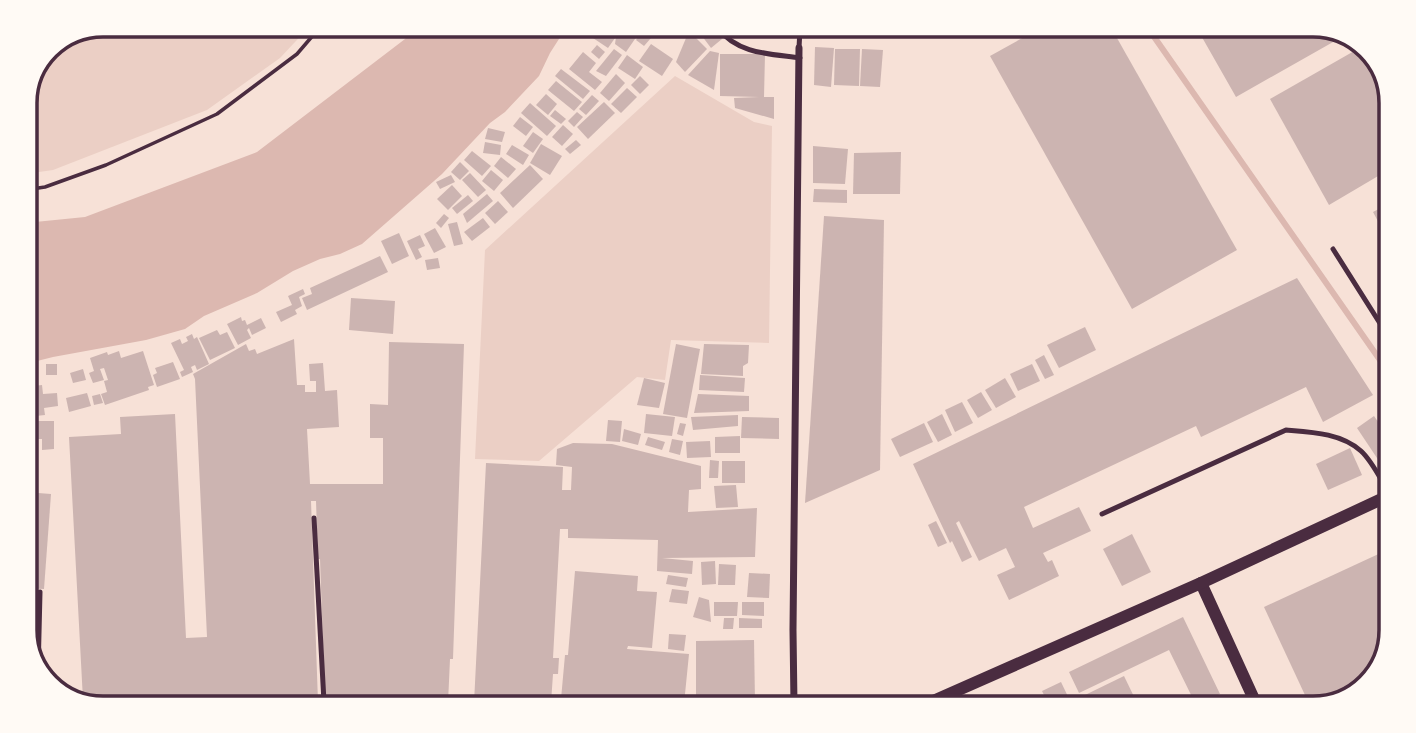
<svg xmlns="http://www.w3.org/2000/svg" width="1416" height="733" font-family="Karla,sans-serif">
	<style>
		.green { fill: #ebcfc5 }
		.water { fill: #dcb8b0 }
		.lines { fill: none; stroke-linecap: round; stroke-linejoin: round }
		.stream { stroke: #dcb8b0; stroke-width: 6 }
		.building { fill: #ccb4b1 }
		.path { stroke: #4a2c40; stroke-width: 3.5 }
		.service { stroke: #4a2c40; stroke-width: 5 }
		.minor { stroke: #4a2c40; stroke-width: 7 }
		.tertiary { stroke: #4a2c40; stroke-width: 12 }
		.rim { fill: none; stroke: #4a2c40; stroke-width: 3.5 }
	</style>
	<rect width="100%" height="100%" fill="#f7e1d7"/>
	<g class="green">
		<path d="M103,25l207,1 -30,32 -73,52 -154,60 -28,4v-76l23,-51z"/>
		<path d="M675,76l79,46 18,4 -3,217 -98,-3 -6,40 -28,-3 -98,84 -64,-2 10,-209z"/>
	</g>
	<path class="water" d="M416,27l150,1 -16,25 -11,23 -34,36 -15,11 -48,51 -80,70 -22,10 -20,5 -27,12 -36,22 -53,23 -19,13 -39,11 -93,17 -28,7v-141l60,-6 172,-65 148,-113z"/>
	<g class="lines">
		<path class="stream" d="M1150,31l237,339"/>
	</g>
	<g class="building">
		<path d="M583,28h16l16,10 -7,10 -27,-18z"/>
		<path d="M607,28h18l12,8 -11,16 -11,-8 1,-7 -10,-8z"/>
		<path d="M696,28l17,1 9,10 -11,9z"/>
		<path d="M747,29h22v8l-22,1z"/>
		<path d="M643,31l8,7 -7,8 -8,-6z"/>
		<path d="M689,31l18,18 -22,23 -9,-10z"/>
		<path d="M1035,31h78l124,219 -105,59 -142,-253z"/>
		<path d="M1199,32l149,1h1l-113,64z"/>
		<path d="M651,44l22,15 -11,17 -23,-15z"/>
		<path d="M597,45l8,7 -6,7 -8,-7z"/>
		<path d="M1363,46l16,14 12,38 -1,71 -61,36 -59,-106z"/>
		<path d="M815,47l19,1 -3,39 -17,-2z"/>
		<path d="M614,49l8,6 -16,21 -10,-5z"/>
		<path d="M835,49h25l-1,37 -25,-1z"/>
		<path d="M862,49l21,1 -3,37 -20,-1z"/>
		<path d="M710,51l9,2 -5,37 -26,-15z"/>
		<path d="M583,52l13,11 -7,9 13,10 -7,8 -26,-21z"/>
		<path d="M720,54h45l-1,43h10v22l-39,-11 -1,-10 25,-1 -39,-1z"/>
		<path d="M627,55l16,12 -8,12 -17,-11z"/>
		<path d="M561,69l29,22 -7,8 -28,-23z"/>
		<path d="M616,74l9,9 -16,18 -9,-8z"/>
		<path d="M640,76l9,9 -9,9 -9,-9z"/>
		<path d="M556,81l26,21 -8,9 -26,-21z"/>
		<path d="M627,88l10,9 -16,16 -10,-9z"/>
		<path d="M546,94l11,10 -9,11 -12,-10z"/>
		<path d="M592,95l7,6 -13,14 -7,-6z"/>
		<path d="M604,102l11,11 -27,26 -11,-12z"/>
		<path d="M530,103l26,23 -9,10 -26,-23z"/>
		<path d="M555,110l11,9 -5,5 -11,-8z"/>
		<path d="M577,112l6,5 -9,10 -6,-6z"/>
		<path d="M520,117l13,10 -7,9 -13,-10z"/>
		<path d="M563,125l10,9 -11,12 -10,-9z"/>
		<path d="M488,128l17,4 -3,10 -17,-3z"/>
		<path d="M533,132l10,7 -10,14 -10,-7z"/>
		<path d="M576,140l5,5 -11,9 -5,-5z"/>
		<path d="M485,142l16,3 -1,10 -17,-2z"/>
		<path d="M541,144l21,12 -12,19 -20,-12z"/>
		<path d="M512,145l17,10 -6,10 -17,-11z"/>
		<path d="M813,146l35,3 -3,35 -32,-1z"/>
		<path d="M472,151l19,15 -9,10 -18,-16z"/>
		<path d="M901,152l-1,42h-47l1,-41z"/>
		<path d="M501,157l15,12 -8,9 -14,-12z"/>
		<path d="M460,162l9,9 -9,9 -9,-8z"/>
		<path d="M530,165l13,14 -30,29 -13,-15z"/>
		<path d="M491,170l12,10 -9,11 -12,-10z"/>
		<path d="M470,173l16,17 -8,7 -16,-17z"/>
		<path d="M451,175l4,7 -15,7 -4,-7z"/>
		<path d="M452,185l10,11 -14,14 -11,-11z"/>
		<path d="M814,189l33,1v13l-34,-1z"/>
		<path d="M487,194l6,7 -26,22 -4,-9z"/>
		<path d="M468,195l5,6 -16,13 -5,-6z"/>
		<path d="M498,201l10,11 -13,12 -10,-11z"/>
		<path d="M1390,203l-1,39 -16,-30z"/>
		<path d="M444,214l5,4 -8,10 -5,-5z"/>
		<path d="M824,216l60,4 -4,250 -75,33z"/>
		<path d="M483,218l7,9 -18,14 -8,-9z"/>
		<path d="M457,222l6,22 -9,2 -6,-22z"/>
		<path d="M435,228l11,19 -12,6 -10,-19z"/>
		<path d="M399,233l10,23 -17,8 -11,-23z"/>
		<path d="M420,235l5,11 -7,3 4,8 -6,3 -9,-19z"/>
		<path d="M380,256l8,16 -81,38 -5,-12 10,-4 -2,-6z"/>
		<path d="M438,258l2,10 -13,2 -2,-10z"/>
		<path d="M1297,278l76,117 -50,27 -17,-35 -105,50 -5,-11 -172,81 9,21 46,-21 12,24 -48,22 5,9 4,-2 7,16 -50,24 -12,-25 18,-8 -9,-19 -27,13 -20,-40 -3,2 16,34 -10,5 -10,-21 -2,2 -37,-79z"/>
		<path d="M303,289l2,5 -6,3 3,9 -7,4 2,4 -16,8 -5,-10 16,-7 -4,-9z"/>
		<path d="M351,298l44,3 -2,33 -44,-4z"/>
		<path d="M241,317l1,4 3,-1 2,5 14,-7 5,10 -14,7 -3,-7 -2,2 4,8 -13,7 -11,-21z"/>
		<path d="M1085,327l11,23 -37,18 -12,-23z"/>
		<path d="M217,330l3,5 7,-3 8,16 -25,12 -11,-22z"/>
		<path d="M192,334l2,5 3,-2 12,27 -12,6 -2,-5 -4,2 2,5 -11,5 -2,-5 4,-2 -13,-27 9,-4 2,5 6,-3 -2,-4z"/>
		<path d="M294,339l3,46h8v7h11v-11h-6l-1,-17 14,-1 2,28 12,-1 2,37 -32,2 3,55h73v-46h-13v-34l18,1 1,-63 75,2 -11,315h-3l-2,44 -123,-1 -5,-143h-2l-2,-58h-5l7,201 -235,-2 -14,-263 52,-3 -1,-17 55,-3 11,224 21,-1 -12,-258 -2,-5 53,-30 3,7 6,-2 2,5z"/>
		<path d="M676,344l24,5 -13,69 -24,-4z"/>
		<path d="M704,344l45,1 -1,18 -5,3v10l-42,-2z"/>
		<path d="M119,351l2,7 22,-7 11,34 -6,2 1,3 -44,15 -4,-11 6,-2 -3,-11 4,-1 -4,-12 -4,1 4,11 -11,3 -4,-10 5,-2 -4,-13 17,-6 1,3z"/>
		<path d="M1044,355l10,20 -9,4 -10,-19z"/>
		<path d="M173,362l7,17 -23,8 -4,-12 4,-2 -2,-5z"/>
		<rect x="46" y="364" width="11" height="11"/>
		<path d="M1032,364l8,17 -22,10 -8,-17z"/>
		<path d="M83,369l3,11 -13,3 -3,-10z"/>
		<path d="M700,375l45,3 -1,14 -45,-2z"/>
		<path d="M644,378l21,5 -6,25 -22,-3z"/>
		<path d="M1005,378l11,19 -20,11 -11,-18z"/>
		<path d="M42,385l1,9 14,-1 1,13 -14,2 1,7 -19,2 -1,-30z"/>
		<path d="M981,392l11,18 -14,8 -11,-18z"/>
		<path d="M87,393l4,13 -22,6 -3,-14z"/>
		<path d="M100,394l3,9 -9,2 -2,-9z"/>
		<path d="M698,394l51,2v15l-55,2z"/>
		<path d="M962,402l11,21 -18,9 -10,-22z"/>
		<path d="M646,414l29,3 -3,19 -28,-3z"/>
		<path d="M942,414l10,21 -14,7 -11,-20z"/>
		<path d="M738,415v11l-45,4 -2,-13z"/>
		<path d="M1374,416l13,19 -1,22 -7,4 -22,-33z"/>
		<path d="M742,417l37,1v21l-38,-1z"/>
		<path d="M608,420l14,1 -2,21 -14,-1z"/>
		<path d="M34,421h20v28l-12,1v-11h-8z"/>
		<path d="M680,423l6,1 -3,12 -6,-2z"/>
		<path d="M924,423l9,19 -33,15 -9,-18z"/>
		<path d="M624,429l17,5 -3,11 -16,-4z"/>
		<path d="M740,436v17h-25v-16z"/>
		<path d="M648,437l17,5 -3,8 -17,-5z"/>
		<path d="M672,439l11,2 -3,14 -11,-3z"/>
		<path d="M710,441l1,16 -24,1 -1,-16z"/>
		<path d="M573,443l39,1 89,22v23l-12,1 -1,22 69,-4 -2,49 -93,1 31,3 -1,13 -35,-3 1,-31 -90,-2v-9h-8l-7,129h6l-1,16h-5l-2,29h-77l12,-240 77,4 -1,23h9l1,-23 -16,-2 1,-16z"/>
		<path d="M1350,448l12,27 -34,15 -12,-26z"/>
		<path d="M710,460l9,1 -1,17h-9z"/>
		<rect x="722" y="461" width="23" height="22"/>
		<path d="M736,485l2,22 -22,1 -2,-22z"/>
		<path d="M25,492l26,2 -7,95 -19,-1z"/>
		<path d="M936,521l11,22 -9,4 -10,-22z"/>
		<path d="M1132,534l19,38 -29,14 -19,-37z"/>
		<path d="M1385,551l-2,114 -27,31 -45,12 -47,-101z"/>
		<path d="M715,561l1,23 -14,1 -1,-23z"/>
		<path d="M719,564l17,1 -1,20h-17z"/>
		<path d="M575,571l63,5 -1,15 20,1 -5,56 -24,-2 -1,3 62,5 -5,50h-120l1,-5h-4l4,-44h3z"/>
		<path d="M749,573l21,1 -1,24 -22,-1z"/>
		<path d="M668,575l20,3 -2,9 -20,-3z"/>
		<path d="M672,589l17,2 -2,13 -18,-2z"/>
		<path d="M699,597l10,3 2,22 -18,-5z"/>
		<path d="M714,602h24l-1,14h-23z"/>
		<path d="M742,602h22v14l-22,-1z"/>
		<path d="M1183,617l37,77 -24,11 -27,-55 -90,43 -10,-21z"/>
		<path d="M724,618h10l-1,11h-10z"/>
		<path d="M739,618l23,1v9h-23z"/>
		<path d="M669,634l17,1 -2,16 -16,-2z"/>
		<path d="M754,640l1,62 -59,1v-62z"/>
		<path d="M1124,676l15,31h-48l-6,-12z"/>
		<path d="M1061,682l12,25h-23l-8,-16z"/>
	</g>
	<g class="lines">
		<path class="path" d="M25,190l20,-3 61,-22 111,-51 80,-60 24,-28"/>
		<g class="service">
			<path d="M719,29c18,25 53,25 81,29"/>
			<path d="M799,48l1,-19"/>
			<path d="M1333,249l55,87"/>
			<path d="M1102,514l184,-84c25,2 55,3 75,21 10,9 18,25 25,37"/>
			<path d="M314,518l10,184"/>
			<path d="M38,674l2,-82"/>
		</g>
		<path class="minor" d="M794,705l-1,-75 6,-582"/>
		<g class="tertiary">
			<path d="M1201,583l57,125"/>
			<path d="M922,706l279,-123 185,-86"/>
		</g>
	</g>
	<path d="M0 0H1416V733H0ZM103 37H1313A66 66 0 0 1 1379 103V630A66 66 0 0 1 1313 696H103A66 66 0 0 1 37 630V103A66 66 0 0 1 103 37Z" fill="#fffaf5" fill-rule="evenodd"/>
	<path class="rim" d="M103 37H1313A66 66 0 0 1 1379 103V630A66 66 0 0 1 1313 696H103A66 66 0 0 1 37 630V103A66 66 0 0 1 103 37Z"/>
</svg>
